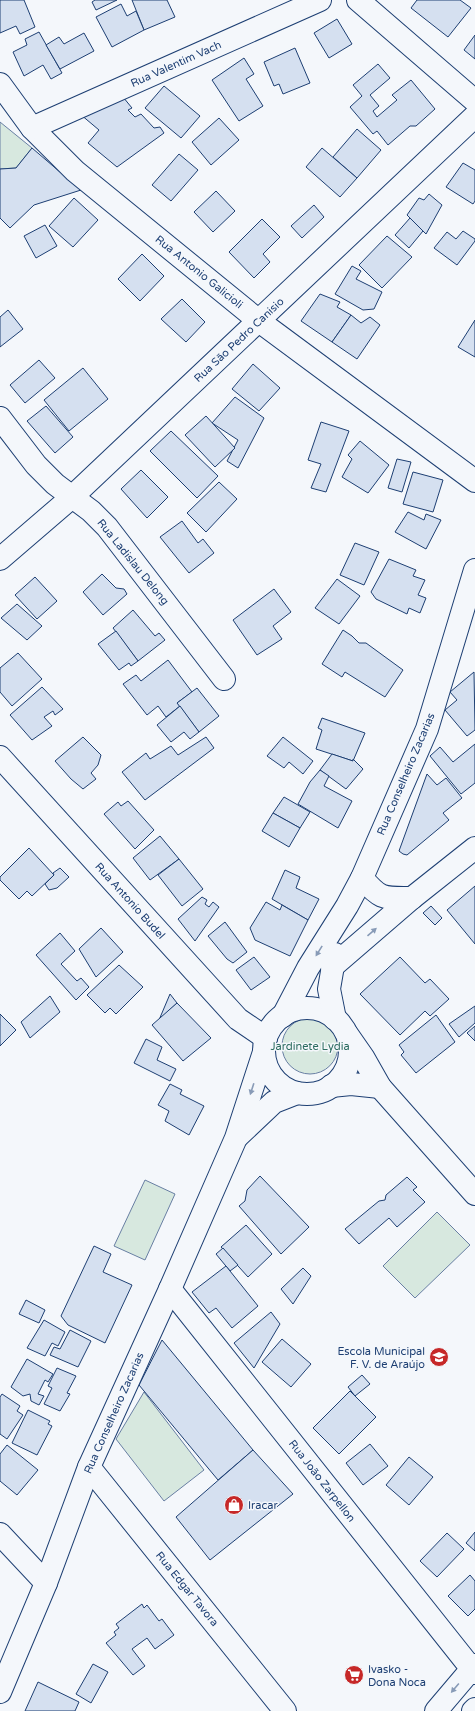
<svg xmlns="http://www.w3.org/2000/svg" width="475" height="1711" font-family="'Varela Round',sans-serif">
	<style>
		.green { fill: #d7e8df; stroke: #687fa3 }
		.building { fill: #d5e0f0; stroke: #1d3f73 }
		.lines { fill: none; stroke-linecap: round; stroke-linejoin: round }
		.minor-casing { stroke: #1d3f73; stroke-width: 24 }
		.minor { stroke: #f4f7fb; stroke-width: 22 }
		.oneway { fill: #889bb7 }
		.labels { text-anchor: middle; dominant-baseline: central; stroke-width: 3; stroke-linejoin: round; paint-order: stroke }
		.street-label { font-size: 11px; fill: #1d3f73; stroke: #f4f7fb }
		.park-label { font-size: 11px; fill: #2c6c60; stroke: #f4f7fb }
		.poi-label { font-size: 11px; fill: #1d3f73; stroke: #f4f7fb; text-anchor: start }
	</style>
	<rect width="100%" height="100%" fill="#f4f7fb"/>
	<g class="green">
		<path d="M0,122l32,26 -16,20 -16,1z"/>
		<circle cx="310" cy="1046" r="28"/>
		<path d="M145,1180l30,14 -30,66 -31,-14z"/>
		<path d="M437,1212l33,33 -55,53 -32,-32z"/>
		<path d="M144,1392l60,78 -40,31 -48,-62z"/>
	</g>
	<g class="building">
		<path d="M0,0h24l11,27 -15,7 -4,-8 -16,7z"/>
		<path d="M95,0h22l-21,10 -4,-8z"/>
		<path d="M132,0h35l8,17 -31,13z"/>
		<path d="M417,0h43l11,8 -23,29 -37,-29z"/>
		<path d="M121,4l6,12 9,-5 8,19 -32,17 -16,-30z"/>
		<path d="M337,19l15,25 -23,14 -15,-25z"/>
		<path d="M39,32l23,41 -11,6 -8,-14 -19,11 -11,-24 14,-7 -2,-6z"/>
		<path d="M84,33l10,18 -34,18 -14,-24 13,-8 5,7z"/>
		<path d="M475,35v24l-11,-9z"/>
		<path d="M295,48l15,35 -27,11 -4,-10 -5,2 -10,-24z"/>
		<path d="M244,58l10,16 -8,5 17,27 -24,15 -27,-41z"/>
		<path d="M378,64l12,14 -20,17 9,11 -6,5 4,6 20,-17 -5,-5 19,-15 24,29 -19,17h-6l-22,19 -11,-14 -4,3 -23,-27 12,-11 -9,-11z"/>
		<path d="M164,86l36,30 -19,22 -36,-30z"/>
		<path d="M123,97l9,11 -4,2 7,7 6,-3 13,14 6,-1 4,6 -47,34 -29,-24 11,-13 -19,-16z"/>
		<path d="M219,118l20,22 -28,25 -19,-23z"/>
		<path d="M357,129l24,21 -24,28 -24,-21z"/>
		<path d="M32,148l49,42 -47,15 -24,23 -10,-10v-49l16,-1z"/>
		<path d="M322,148l35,30 -17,19 -34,-30z"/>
		<path d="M179,154l19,16 -27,31 -19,-16z"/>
		<path d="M463,163l12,7v31l-2,3 -27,-17z"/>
		<path d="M216,191l19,20 -22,21 -19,-20z"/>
		<path d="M429,194l13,11 -16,29 -19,-19 12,-17 5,2z"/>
		<path d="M74,198l24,22 -25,27 -24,-21z"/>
		<path d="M314,205l10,12 -22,21 -11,-12z"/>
		<path d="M410,218l13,13 -14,17 -14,-13z"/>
		<path d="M262,219l18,18 -17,17 7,8 -16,16 -25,-26z"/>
		<path d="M45,225l12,21 -21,12 -12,-22z"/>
		<path d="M463,231l12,8v2l-18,24 -23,-17 13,-16 9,7z"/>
		<path d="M387,236l25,21 -30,31 -23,-23z"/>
		<path d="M142,254l22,22 -24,25 -22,-22z"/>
		<path d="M352,266l9,5 -5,8 26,13 -8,17 -11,1 -28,-16z"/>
		<path d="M320,294l20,8 -3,5 14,8 -19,27 -31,-21z"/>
		<path d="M182,299l23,23 -19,20 -25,-23z"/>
		<path d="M8,310l15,19 -23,18v-30z"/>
		<path d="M351,315l10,8 9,-6 10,8 -23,34 -25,-17z"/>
		<path d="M475,320v37l-17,-10z"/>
		<path d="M39,360l16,18 -30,25 -15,-18z"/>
		<path d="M253,364l27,24 -21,23 -27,-22z"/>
		<path d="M83,368l25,31 -39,32 -25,-31z"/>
		<path d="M235,397l29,21 -26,50 -11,-7 11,-21 -26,-17z"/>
		<path d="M46,406l27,31 -18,16 -28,-32z"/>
		<path d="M206,416l29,32 -20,19 -30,-32z"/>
		<path d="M321,422l28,9 -23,61 -15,-4 10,-24 -13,-4z"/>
		<path d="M171,431l47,45 -21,22 -47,-47z"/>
		<path d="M360,441l29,24 -21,28 -26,-16 10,-18 -4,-4z"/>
		<path d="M397,459l14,3 -9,30 -14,-4z"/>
		<path d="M141,470l27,27 -21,21 -26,-29z"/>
		<path d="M413,472l30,8 -10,32 -30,-8z"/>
		<path d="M219,482l18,17 -31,33 -19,-19z"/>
		<path d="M408,512l16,8 2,-6 15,6 -15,29 -31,-17z"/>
		<path d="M182,521l16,22 5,-4 11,14 -25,20 -29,-36z"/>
		<path d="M355,543l24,9 -15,33 -24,-10z"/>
		<path d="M389,559l27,11 -3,6 12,4 -7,15 8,3 -6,15 -11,-5 -2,6 -31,-15 -5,-7z"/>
		<path d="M102,574l14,14 8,1 3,5 -24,21 -20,-23z"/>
		<path d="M35,577l22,24 -20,18 -22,-24z"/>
		<path d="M337,579l23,17 -21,28 -24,-16z"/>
		<path d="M274,589l17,23 -18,14 9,13 -25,16 -24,-35z"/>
		<path d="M17,604l25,22 -15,14 -26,-22z"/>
		<path d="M133,610l22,26 4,-3 6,7 -27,21 -25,-33z"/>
		<path d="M343,630l9,6 7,7h7l37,27 -18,27 -40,-25 -3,5 -20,-13z"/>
		<path d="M116,631l22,30 -7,5 -2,-3 -10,7 -21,-26z"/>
		<path d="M18,653l24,26 -30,27 -12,-14v-24z"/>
		<path d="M168,660l24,32 -15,11 3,3 -14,11 -8,-11 -11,9 -24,-31 13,-9 5,6z"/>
		<path d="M474,672l1,58 -8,6 -22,-26 12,-10 -7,-8z"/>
		<path d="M42,687l21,22 -8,6 -2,-4 -9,6 8,9 -20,14 -22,-25z"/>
		<path d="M197,688l22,28 -20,16 -22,-29z"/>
		<path d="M180,706l19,26 -9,7 -6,-7 -13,10 -14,-17z"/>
		<path d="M322,718l43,15 -12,28 -37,-12 6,-19 -4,-2z"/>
		<path d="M83,737l18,18 -3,10 -7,8 5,6 -13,10 -12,-10 -16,-18z"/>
		<path d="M206,737l8,11 -69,52 -23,-28 24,-19 4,6 21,-13 7,9z"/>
		<path d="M283,737l30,24 -10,13 -14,-12 -5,6 -17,-12z"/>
		<path d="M475,744v39l-14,11 -31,-38 10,-9 13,15z"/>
		<path d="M332,754l21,7v-2l10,10 -17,20 -26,-19z"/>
		<path d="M320,770l9,6 -5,10 28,15 -14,27 -40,-24 12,-22z"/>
		<path d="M427,774l10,11 9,-7 16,20 -19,15 6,7 -42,35 -4,-1 -4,-3z"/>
		<path d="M284,797l26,15 -10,16 -27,-15z"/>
		<path d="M128,801l26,29 -19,19 -31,-35 14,-12 3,4z"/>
		<path d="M273,813l27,15 -11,19 -27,-16z"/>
		<path d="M160,836l19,23 -29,21 -17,-22z"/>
		<path d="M29,848l25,27 -22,21 -5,-5 -8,8 -19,-19v-3z"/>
		<path d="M179,859l24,30 -21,17 -24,-31z"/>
		<path d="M60,868l9,9 -12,11 -8,2 -4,-6 9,-9 -1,-2z"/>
		<path d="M285,870l15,7 -4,11 23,11 -11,21 -36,-21z"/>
		<path d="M475,886v58l-28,-34z"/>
		<path d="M202,897l5,3 -2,4 4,3 4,-5 6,5 -24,34 -17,-22z"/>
		<path d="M266,902l14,8 2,-5 26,15 -18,36 -35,-16 -5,-12z"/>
		<path d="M431,906l11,12 -7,7 -12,-12z"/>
		<path d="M225,922l22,30 -14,11 -6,-4 -19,-23z"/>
		<path d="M101,928l22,24 -27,25 -17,-28z"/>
		<path d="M60,933l15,18 -14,13 16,17 4,-3 8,9 -13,13 -40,-45z"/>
		<path d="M254,957l16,20 -19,13 -15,-20z"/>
		<path d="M400,957l25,26 5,-4 19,20 -19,17 -5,-5 -25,24 -40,-41z"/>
		<path d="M119,965l24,22 -27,27 -6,-6 -5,5 -18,-18z"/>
		<path d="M170,994l7,9 -18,17z"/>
		<path d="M50,996l10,16 -30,26 -9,-16z"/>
		<path d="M177,1003l34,35 -28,23 -31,-36z"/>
		<path d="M475,1006v17l-16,14 -10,-13z"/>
		<path d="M0,1014l16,16 -16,16z"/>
		<path d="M436,1015l19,27 -39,31 -15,-18 3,-3 -5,-7z"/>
		<path d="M475,1026v15l-8,-8z"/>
		<path d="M146,1039l16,8 -5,13 19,9 -6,12 -36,-18z"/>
		<path d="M170,1084l12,6 -2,4 24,12 -15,29 -24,-14 4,-10 -11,-6z"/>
		<path d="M260,1176l49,51 -28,27 -42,-48 6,-5 2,-11z"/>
		<path d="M407,1177l10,10 -4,3 12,12 -28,25 -8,-9 -30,26 -14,-15 34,-28 6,-1 1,-5z"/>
		<path d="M246,1225l26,29 -24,23 -27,-30z"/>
		<path d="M94,1246l17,8 -8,18 29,13 -27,58 -37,-18 -7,-9z"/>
		<path d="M223,1248l15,17 -8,6 -14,-17z"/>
		<path d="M226,1266l32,40 -26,22 -16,-20 -7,5 -17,-21z"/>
		<path d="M303,1268l8,8 -18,28 -12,-15z"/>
		<path d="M26,1300l19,10 -6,13 -20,-9z"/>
		<path d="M271,1312l9,12 -26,44 -20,-25z"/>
		<path d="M44,1320l21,12 -7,14 -6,-3 -7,13 -18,-8z"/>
		<path d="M70,1330l21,11 -13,26 -28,-12 4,-8 6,2z"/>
		<path d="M282,1339l29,25 -20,23 -29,-25z"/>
		<path d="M162,1340l91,110 -35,30 -79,-95z"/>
		<path d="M27,1359l26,15 -5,8 -3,-2 -7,14 6,2 -5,9 -8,-4 -1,-7 -7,2 -12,-9z"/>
		<path d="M57,1368l19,8 -9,17 3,1 -10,17 -16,-7 8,-16 -4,-2z"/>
		<path d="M362,1375l8,9 -15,12 -7,-9z"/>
		<path d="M350,1391l26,26 -37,37 -26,-26z"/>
		<path d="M2,1394l18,12 -3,5 6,4 -16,24 -7,-5v-37z"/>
		<path d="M28,1410l22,11 -2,3 4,2 -15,29 -25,-12z"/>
		<path d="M370,1444l18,22 -25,19 -17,-22z"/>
		<path d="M7,1445l31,25 -21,25 -17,-14v-27z"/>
		<path d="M253,1450l40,44 -83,66 -34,-43z"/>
		<path d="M409,1457l24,20 -24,28 -23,-20z"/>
		<path d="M475,1532v19l-9,-8z"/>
		<path d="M447,1533l17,16 -27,28 -17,-16z"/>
		<path d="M470,1575l5,6v28l-7,7 -20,-20z"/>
		<path d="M142,1604l2,4 3,-3 12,16 3,-2 12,16 -19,14 -8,-11 -15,11 13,17 -12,9 -27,-32 10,-8 -2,-3 5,-4 -3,-4z"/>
		<path d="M93,1664l15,8 -17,31 -15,-9z"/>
		<path d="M38,1682l41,20 -4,9h-50z"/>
	</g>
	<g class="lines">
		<defs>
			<g id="minor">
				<path d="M358,0l117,101"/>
				<path d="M0,84l32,44 43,43 184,150 216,160"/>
				<path d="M32,128l288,-128"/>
				<path d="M0,418l36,47 19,19 36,27 16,16 117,152"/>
				<path d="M0,559l72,-62 403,-381"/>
				<path d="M0,757l238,262 28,19"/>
				<path d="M362,878c19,22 21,20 50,20"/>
				<path d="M332,967l80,-69 63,-50"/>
				<circle cx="307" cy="1051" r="43"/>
				<path d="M283,1016l25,-48 39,-62 15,-28 65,-149 48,-159"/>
				<path d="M335,1019l-6,-30 6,-35"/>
				<path d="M347,1034l16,23 17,30 95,107"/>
				<path d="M331,1086l20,-2 29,3"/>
				<path d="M238,1136l36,-34 23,-9"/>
				<path d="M170,1289l305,384"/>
				<path d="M89,1467l196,244"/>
				<path d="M0,1534l46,49"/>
				<path d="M0,1692l46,-109 43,-116 81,-178 66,-151 28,-86"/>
				<path d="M436,1711l39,-46"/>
				<path d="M473,1711l2,-2"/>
			</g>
		</defs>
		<use href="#minor" class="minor-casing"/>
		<use href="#minor" class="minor"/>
	</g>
	<defs><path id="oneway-solid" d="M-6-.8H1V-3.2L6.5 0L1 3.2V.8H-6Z"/></defs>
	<g class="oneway">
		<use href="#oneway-solid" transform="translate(372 932) rotate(-41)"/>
		<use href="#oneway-solid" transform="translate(319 951) rotate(122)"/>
		<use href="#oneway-solid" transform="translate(252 1089) rotate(108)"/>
		<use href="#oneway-solid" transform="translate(455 1688) rotate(130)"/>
	</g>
	<defs>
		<symbol id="school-disc" viewBox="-11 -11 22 22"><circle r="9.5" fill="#c62828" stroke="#f4f7fb"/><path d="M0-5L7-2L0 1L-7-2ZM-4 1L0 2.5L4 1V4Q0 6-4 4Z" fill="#fff"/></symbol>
		<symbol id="shop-disc" viewBox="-11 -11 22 22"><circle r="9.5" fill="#c62828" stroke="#f4f7fb"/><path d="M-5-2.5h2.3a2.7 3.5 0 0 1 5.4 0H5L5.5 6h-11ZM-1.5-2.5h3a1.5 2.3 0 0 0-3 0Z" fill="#fff"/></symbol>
		<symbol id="supermarket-disc" viewBox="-11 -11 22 22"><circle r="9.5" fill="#c62828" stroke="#f4f7fb"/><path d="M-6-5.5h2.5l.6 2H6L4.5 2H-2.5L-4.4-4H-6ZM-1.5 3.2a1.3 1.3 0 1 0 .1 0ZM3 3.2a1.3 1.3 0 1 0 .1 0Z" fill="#fff"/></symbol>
	</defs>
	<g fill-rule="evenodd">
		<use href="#school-disc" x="428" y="1346" width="22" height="22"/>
		<use href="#shop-disc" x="223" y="1494" width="22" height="22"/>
		<use href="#supermarket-disc" x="343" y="1664" width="22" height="22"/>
	</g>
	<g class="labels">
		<g class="street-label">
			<text transform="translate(176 64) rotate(-24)">Rua Valentim Vach</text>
			<text transform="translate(199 272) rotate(39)">Rua Antonio Galicioli</text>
			<text transform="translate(239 340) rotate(-43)">Rua São Pedro Canisio</text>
			<text transform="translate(133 562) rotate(51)">Rua Ladislau Delong</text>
			<text transform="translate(406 774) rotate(-67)">Rua Conselheiro Zacarias</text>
			<text transform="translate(130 901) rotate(48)">Rua Antonio Budel</text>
			<text transform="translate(114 1413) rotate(-66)">Rua Conselheiro Zacarias</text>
			<text transform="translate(322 1481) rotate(52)">Rua João Zarpellon</text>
			<text transform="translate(187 1589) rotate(51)">Rua Edgar Tavora</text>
		</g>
		<g class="park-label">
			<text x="310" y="1046">Jardinete Lydia</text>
		</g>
		<g class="poi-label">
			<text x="425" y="1351" text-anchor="end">Escola Municipal<tspan x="425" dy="13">F. V. de Araújo</tspan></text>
			<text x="248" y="1505">Iracar</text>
			<text x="368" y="1669">Ivasko -<tspan x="368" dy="13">Dona Noca</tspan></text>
		</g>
	</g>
</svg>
